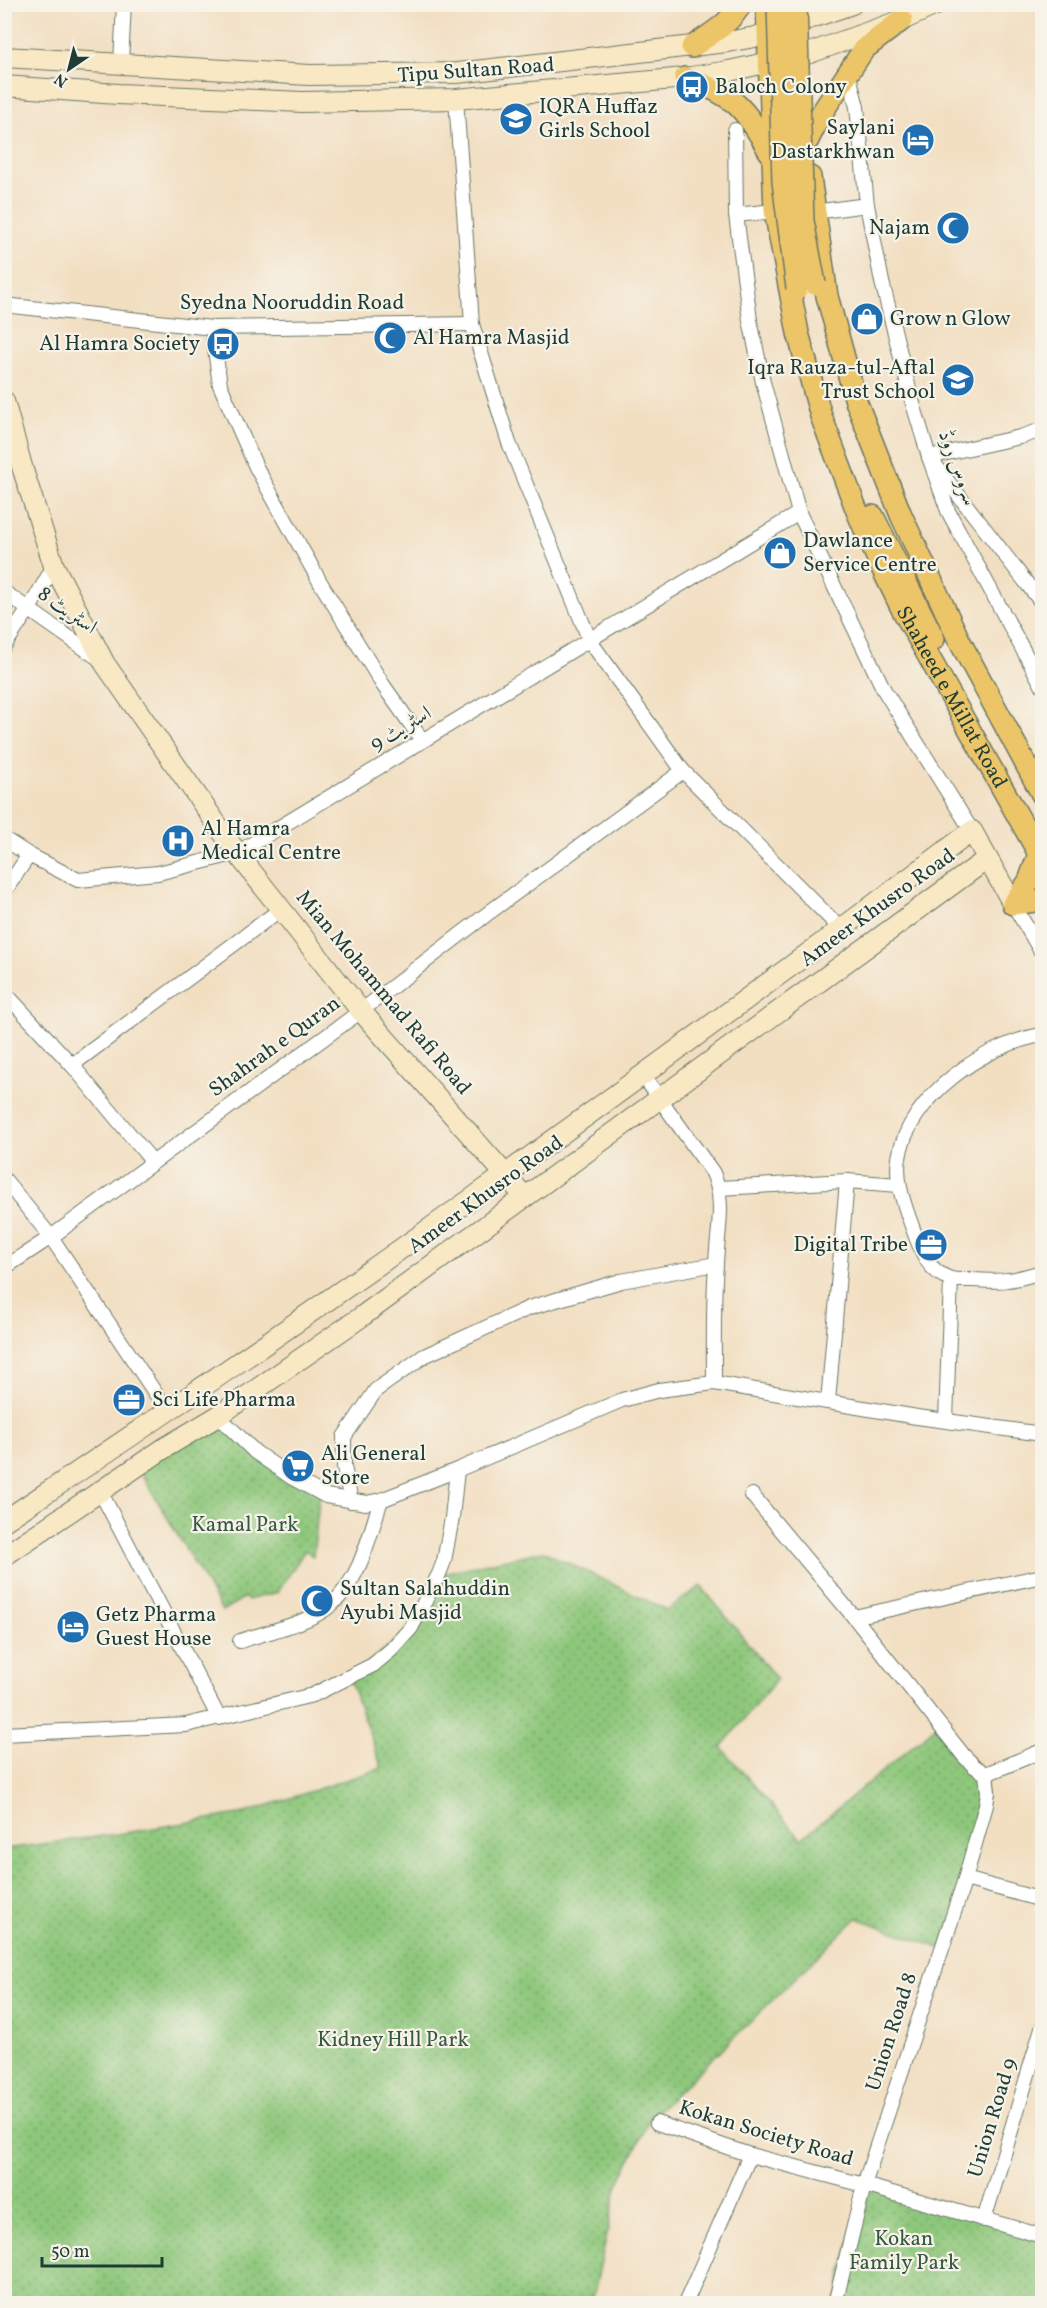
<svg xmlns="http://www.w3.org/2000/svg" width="1047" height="2308" font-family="Vollkorn,Amiri,serif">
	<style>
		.green { fill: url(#green-dots); stroke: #568258; stroke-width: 1.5 }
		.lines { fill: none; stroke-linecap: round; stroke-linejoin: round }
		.street-casing { stroke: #697666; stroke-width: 16 }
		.secondary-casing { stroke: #697666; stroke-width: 22 }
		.primary-casing { stroke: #697666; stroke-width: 24 }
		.street { stroke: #fff; stroke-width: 14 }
		.secondary { stroke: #f8e8c3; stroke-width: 20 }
		.primary { stroke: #edc569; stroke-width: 21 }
		.primary-bridge-casing { stroke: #697666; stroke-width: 24; stroke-linecap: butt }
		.primary-bridge { stroke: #edc569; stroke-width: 21 }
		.labels { text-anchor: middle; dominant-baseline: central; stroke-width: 4.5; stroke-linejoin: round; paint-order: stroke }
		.street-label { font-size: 21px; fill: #1f3d34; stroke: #f7f3e8 }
		.poi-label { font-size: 21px; fill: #1f3d34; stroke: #f7f3e8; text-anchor: start }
		.park-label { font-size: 21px; fill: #355942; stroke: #f7f3e8 }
	</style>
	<defs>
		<pattern id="green-dots" width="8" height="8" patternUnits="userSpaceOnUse" patternTransform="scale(1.5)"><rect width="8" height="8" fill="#8ec77b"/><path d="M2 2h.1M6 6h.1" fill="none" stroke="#73a366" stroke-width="1.8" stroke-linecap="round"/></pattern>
	</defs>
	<rect width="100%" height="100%" fill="#f7f3e8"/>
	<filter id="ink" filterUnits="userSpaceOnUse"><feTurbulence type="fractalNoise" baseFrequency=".0167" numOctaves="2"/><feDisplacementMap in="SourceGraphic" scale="12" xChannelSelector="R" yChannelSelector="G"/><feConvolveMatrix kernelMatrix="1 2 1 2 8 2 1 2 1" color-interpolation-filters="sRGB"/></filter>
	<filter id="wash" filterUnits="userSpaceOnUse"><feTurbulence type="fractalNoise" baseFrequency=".008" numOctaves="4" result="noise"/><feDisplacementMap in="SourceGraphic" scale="24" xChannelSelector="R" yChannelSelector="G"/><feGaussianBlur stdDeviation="1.35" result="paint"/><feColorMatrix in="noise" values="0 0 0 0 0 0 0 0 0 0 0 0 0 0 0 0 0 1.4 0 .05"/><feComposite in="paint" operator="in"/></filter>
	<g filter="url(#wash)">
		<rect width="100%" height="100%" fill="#f2dfc2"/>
		<g class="green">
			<path d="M218,1416l102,76 -7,64 -8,-6 -27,42 -30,8 -3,-3 -23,14 -85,-145z"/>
			<path d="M543,1551l124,59 34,-24 76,93 -56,68 80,92 138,-115 47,50 -2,39 -42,136 -85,-31 -207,201 -33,68 -25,116h-587l-1,-454 114,-15 127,-21 137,-45 -33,-90 62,-50 28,-54z"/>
			<path d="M864,2185l178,50v68l-207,1z"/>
		</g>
	</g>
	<g filter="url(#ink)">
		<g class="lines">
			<defs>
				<g id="street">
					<path d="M121,63l3,-59"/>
					<path d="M848,72l9,35 10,98 15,77 29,115 18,60 19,54 94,174"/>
					<path d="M456,99l16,225 37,119 81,198 93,130 158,158"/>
					<path d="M735,130l1,85 14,105 13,62 36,131 85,177 88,141"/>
					<path d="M814,212l53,-7"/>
					<path d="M736,215l39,-4"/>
					<path d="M4,305l208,23 260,-4"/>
					<path d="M212,328l8,57 36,82 64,115 63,103 39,55"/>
					<path d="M1042,430l-22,7 -91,20 113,146"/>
					<path d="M4,592l97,68"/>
					<path d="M4,646l25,-37 25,-43"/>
					<path d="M4,839l25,16 49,25 80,-7 79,-20 562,-340"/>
					<path d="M4,892l25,-37"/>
					<path d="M1013,904l29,49"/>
					<path d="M4,992l68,73 80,96"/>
					<path d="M1042,1035c-57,9 -134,62 -143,123 -4,24 6,49 14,71 8,20 13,40 35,49 7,3 16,2 23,2 11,0 25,2 36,0 12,-1 24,-5 35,-8"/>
					<path d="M72,1065l209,-156"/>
					<path d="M642,1074l71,99c13,29 4,60 3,91 -3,39 -2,80 -2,119"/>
					<path d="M4,1179l47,58 117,175"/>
					<path d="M719,1188l128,-7 52,4"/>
					<path d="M4,1268l47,-31 310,-226 130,-100 192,-140"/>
					<path d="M828,1402l19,-221"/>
					<path d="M218,1416l37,36 36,25 35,19 40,7 15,-3 76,-30 165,-70 37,-10 55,-7 203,34 125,17"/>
					<path d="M946,1421l5,-142"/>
					<path d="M100,1491l119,227"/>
					<path d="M752,1495l102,122 110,139 10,10 12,8"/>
					<path d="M351,1501l-7,-34v-30l32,-47 48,-34 105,-48 92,-27 95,-17"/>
					<path d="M854,1617l188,-41"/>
					<path d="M240,1641c27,-9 70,-18 91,-36 30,-26 38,-69 50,-105"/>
					<path d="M4,1734l182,-9 127,-30 60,-30 18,-15 20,-22 28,-54 5,-13 8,-43 5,-48"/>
					<path d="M986,1774l56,-23"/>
					<path d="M965,1879l77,21"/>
					<path d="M657,2123l93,32 114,30 178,51"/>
					<path d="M984,2220l58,-192"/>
					<path d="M685,2304l65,-149"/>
					<path d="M835,2304l29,-119 101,-306 21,-74 2,-13 -2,-18"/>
				</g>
				<g id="secondary">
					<path d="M4,57l305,18 148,-2 270,-31 28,-5 97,-33"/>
					<path d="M4,86l114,8 184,8 154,-3 229,-21 44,-7 78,-17 95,-34 36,-16"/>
					<path d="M4,401l19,69 31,96 51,98 132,189 44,56 80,102 164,186"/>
					<path d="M4,1521c331,-219 651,-452 968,-690l41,73"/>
					<path d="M4,1556l162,-109 52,-31 143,-99 626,-458"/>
				</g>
				<g id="primary">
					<path id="s1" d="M767,4l8,207 23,122 23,83 36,95 22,51 23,47 140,250"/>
					<path d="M692,47c17,-12 39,-24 49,-43"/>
					<path d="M685,78c48,16 60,29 84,73"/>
					<path d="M808,140l11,-23 45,-68 38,-29"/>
					<path d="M810,177l17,119 29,105 45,114 58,125 83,154"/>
					<path d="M873,516l61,123"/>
					<path d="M1013,904l16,-23 10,-27"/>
					<path d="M1013,904l29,-4"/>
				</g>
			</defs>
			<use href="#street" class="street-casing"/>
			<use href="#secondary" class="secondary-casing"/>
			<use href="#primary" class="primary-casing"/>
			<use href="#street" class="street"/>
			<use href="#secondary" class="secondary"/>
			<use href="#primary" class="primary"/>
			<defs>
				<g id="primary-bridge">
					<path d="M778,4l5,178 14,106"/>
					<path d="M796,4l7,217 12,63"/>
				</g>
			</defs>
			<use href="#primary-bridge" class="primary-bridge-casing"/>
			<use href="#primary-bridge" class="primary-bridge"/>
		</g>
	</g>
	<defs>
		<symbol id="bus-disc" viewBox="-11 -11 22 22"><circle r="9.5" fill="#1f6fb2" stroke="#f7f3e8"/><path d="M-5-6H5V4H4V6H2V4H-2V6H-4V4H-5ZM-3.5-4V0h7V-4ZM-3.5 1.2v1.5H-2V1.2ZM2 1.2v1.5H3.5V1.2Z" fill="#fff"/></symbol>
		<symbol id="school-disc" viewBox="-11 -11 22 22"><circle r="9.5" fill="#1f6fb2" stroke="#f7f3e8"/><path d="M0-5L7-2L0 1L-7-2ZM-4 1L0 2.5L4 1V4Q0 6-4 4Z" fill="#fff"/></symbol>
		<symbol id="hotel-disc" viewBox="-11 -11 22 22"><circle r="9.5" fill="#1f6fb2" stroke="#f7f3e8"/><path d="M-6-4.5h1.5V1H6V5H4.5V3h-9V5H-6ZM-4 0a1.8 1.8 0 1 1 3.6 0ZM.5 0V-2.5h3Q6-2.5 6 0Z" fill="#fff"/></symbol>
		<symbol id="mosque-disc" viewBox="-11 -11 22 22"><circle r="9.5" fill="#1f6fb2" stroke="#f7f3e8"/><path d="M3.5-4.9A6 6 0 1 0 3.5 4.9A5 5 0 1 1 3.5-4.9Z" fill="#fff"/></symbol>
		<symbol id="shop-disc" viewBox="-11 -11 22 22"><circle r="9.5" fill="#1f6fb2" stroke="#f7f3e8"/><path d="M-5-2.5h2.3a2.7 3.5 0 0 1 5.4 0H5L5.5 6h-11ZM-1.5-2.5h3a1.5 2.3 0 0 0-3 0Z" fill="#fff"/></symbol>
		<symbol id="hospital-disc" viewBox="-11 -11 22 22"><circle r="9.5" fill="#1f6fb2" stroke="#f7f3e8"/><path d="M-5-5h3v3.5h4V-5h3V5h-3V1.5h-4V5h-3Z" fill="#fff"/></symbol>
		<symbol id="office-disc" viewBox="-11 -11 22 22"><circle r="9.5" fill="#1f6fb2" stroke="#f7f3e8"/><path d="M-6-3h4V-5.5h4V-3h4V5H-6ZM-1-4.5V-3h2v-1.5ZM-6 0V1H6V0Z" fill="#fff"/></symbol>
		<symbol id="supermarket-disc" viewBox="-11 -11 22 22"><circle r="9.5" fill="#1f6fb2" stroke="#f7f3e8"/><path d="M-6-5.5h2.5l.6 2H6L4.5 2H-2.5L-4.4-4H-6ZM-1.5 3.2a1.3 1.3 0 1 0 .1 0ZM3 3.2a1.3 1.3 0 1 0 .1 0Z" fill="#fff"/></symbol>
	</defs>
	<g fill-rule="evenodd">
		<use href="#bus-disc" x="673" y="68" width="38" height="38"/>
		<use href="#school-disc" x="497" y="100" width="38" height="38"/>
		<use href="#hotel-disc" x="899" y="121" width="38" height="38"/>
		<use href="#mosque-disc" x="934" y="209" width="38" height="38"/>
		<use href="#shop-disc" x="848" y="300" width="38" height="38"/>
		<use href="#mosque-disc" x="371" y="319" width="38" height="38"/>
		<use href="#bus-disc" x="204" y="325" width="38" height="38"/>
		<use href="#school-disc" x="939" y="361" width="38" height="38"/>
		<use href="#shop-disc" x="761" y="534" width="38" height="38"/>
		<use href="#hospital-disc" x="159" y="822" width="38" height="38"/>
		<use href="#office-disc" x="912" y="1226" width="38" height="38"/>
		<use href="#office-disc" x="110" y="1381" width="38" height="38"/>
		<use href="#supermarket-disc" x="279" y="1447" width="38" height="38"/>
		<use href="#mosque-disc" x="298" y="1582" width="38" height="38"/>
		<use href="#hotel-disc" x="54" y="1608" width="38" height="38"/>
	</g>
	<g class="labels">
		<g class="street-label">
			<text transform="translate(476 71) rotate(-4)">Tipu Sultan Road</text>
			<text x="292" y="303">Syedna Nooruddin Road</text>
			<text transform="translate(957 468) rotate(70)">سروس روڈ</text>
			<text transform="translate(67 611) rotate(35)">اسٹریٹ 8</text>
			<text stroke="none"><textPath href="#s1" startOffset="728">Shaheed e Millat Road</textPath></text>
			<text transform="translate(401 729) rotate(-31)">اسٹریٹ 9</text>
			<text transform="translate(878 908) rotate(-36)">Ameer Khusro Road</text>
			<text transform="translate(383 993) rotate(50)">Mian Mohammad Rafi Road</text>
			<text transform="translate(275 1047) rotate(-36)">Shahrah e Quran</text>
			<text transform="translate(486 1195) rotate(-36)">Ameer Khusro Road</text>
			<text transform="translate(892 2032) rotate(-72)">Union Road 8</text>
			<text transform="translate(993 2118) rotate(-73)">Union Road 9</text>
			<text transform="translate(766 2134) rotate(17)">Kokan Society Road</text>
		</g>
		<g class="poi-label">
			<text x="715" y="87">Baloch Colony</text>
			<text x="539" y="107">IQRA Huffaz<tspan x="539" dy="24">Girls School</tspan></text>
			<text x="895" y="128" text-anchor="end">Saylani<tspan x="895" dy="24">Dastarkhwan</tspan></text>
			<text x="930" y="228" text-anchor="end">Najam</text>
			<text x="890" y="319">Grow n Glow</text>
			<text x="413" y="338">Al Hamra Masjid</text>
			<text x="200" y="344" text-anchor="end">Al Hamra Society</text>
			<text x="935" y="368" text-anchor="end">Iqra Rauza-tul-Aftal<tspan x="935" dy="24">Trust School</tspan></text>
			<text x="803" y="541">Dawlance<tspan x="803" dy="24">Service Centre</tspan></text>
			<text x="201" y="829">Al Hamra<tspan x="201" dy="24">Medical Centre</tspan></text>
			<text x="908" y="1245" text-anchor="end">Digital Tribe</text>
			<text x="152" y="1400">Sci Life Pharma</text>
			<text x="321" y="1454">Ali General<tspan x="321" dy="24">Store</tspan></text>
			<text x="340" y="1589">Sultan Salahuddin<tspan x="340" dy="24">Ayubi Masjid</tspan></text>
			<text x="96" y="1615">Getz Pharma<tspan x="96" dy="24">Guest House</tspan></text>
		</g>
		<g class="park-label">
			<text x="245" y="1525">Kamal Park</text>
			<text x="393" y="2040">Kidney Hill Park</text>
			<text x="904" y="2239">Kokan<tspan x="904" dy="24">Family Park</tspan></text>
		</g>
	</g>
	<rect width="1047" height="2308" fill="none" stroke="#f7f3e8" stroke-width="24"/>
	<g transform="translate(69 69) rotate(215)" stroke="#f7f3e8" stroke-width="4.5" paint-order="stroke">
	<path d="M0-4.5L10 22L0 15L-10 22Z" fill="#1f3d34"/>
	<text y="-9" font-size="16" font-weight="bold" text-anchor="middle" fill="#1f3d34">N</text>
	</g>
	<path d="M42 2257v9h120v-9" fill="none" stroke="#1f3d34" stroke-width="3"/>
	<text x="51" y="2257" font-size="18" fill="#1f3d34" stroke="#f7f3e8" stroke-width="4.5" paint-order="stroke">50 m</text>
</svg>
